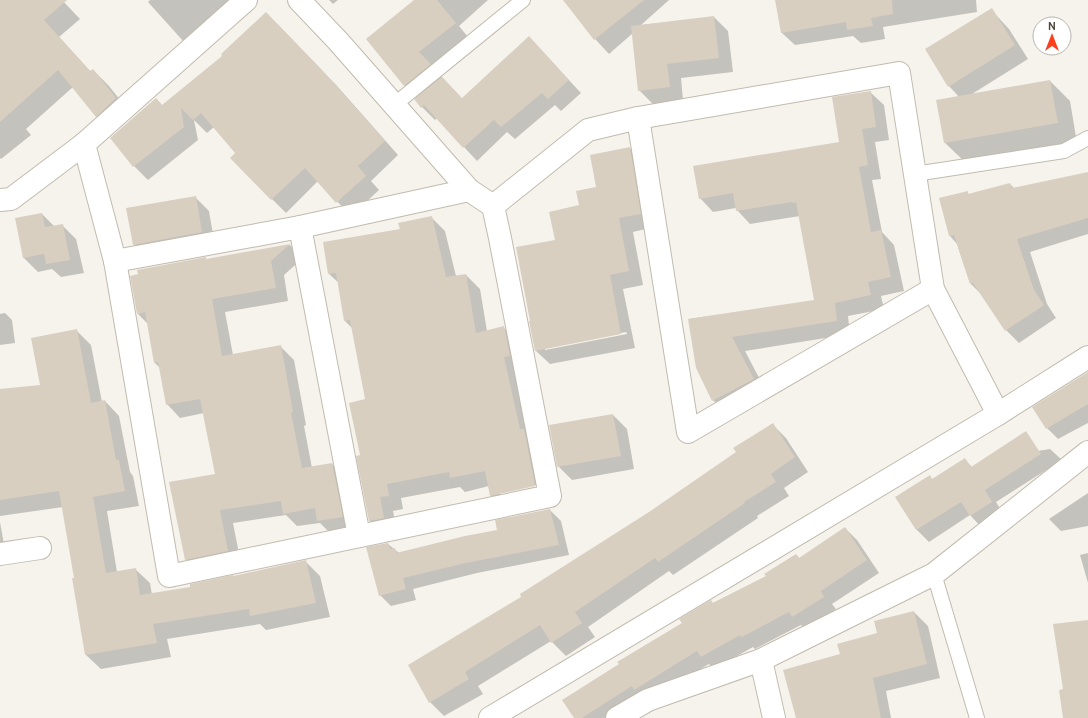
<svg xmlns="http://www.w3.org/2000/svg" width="1088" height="718" font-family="Cabin,sans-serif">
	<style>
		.shadow { fill: #0003; fill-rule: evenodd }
		.building { fill: #d8cfc1 }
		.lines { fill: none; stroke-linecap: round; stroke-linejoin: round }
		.lane-casing { stroke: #c2bbae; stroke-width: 16 }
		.street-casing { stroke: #c2bbae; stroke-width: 24 }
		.lane { stroke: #fff; stroke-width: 14 }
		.street { stroke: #fff; stroke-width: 22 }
	</style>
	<rect width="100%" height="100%" fill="#f6f3ec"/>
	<g class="shadow">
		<path d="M0,0h62l18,19 -21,18 32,35 2,-2 16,16 23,29 -20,17 -16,-16 -23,-29 -47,42 5,6 -30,24 -1,-1z"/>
		<path d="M150,0h82l-48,42 -36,-40z"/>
		<path d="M329,0h9l-5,4z"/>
		<path d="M416,0h72l-29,26 9,11 -36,29 30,33 79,-49 40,43 -20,18 -6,-6 -40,34 -8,-7 -30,29 -40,-43 -2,2 -13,-13 -5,-9 -12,-13z"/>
		<path d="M582,0h87l-28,25 73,-8 14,14 5,41 -52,6 2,22 -30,4 -14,-14 -6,-57 -24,21 -13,-14 -25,-32z"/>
		<path d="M776,0h200l1,12 -94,15 2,12 -24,4 -8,-7 -58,9 -13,-12z"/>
		<path d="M996,15l13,14 19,30 -56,35 78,-13 20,20 7,42 -112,19 -20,-19 14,-46 -10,-11z"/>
		<path d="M280,27l57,59 61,69 -27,26 8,9 -28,26 -33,-35 -32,32 -55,-55 5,-5 -22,-26 -7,6 -13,-13 4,20 -50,40 -14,-14 22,-67 7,7z"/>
		<path d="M870,92l14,13 5,35 -14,2 6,37 -9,1 10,52 12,13 10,46 -23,5 3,13 -36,7 2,18 -105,17 22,42 -41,21 -13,-14 -24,-81 126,-18 -15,-85 -50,8 -13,-14 -1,-2 -23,4 -13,-14 140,-55z"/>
		<path d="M630,148l14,14 10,65 -21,5 10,53 -20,4 12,59 -85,16 -14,-13 20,-110 25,-35zM626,332l1,2 -82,16v-2z"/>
		<path d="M1088,173v61l-58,18 17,52 9,14 -37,25 -13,-13 -23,-34 -13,-13 -13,-39 -7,-8 17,-44 3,3 40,-11 5,5z"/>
		<path d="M195,197l14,14 6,35 -67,13 -14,-14z"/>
		<path d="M42,214l12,12 8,-1 14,14 8,34 -23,4 -9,-8 -14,3 -14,-14 -8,-39z"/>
		<path d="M431,217l14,14 11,45 10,-1 14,14 7,42 17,-3 14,13 31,159 -44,9 -14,-14 -2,-9 -24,6 -5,-5 -59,11 2,11 -10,2 4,21 -13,3 -14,-14 -9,-65 6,-56 -14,-71 -8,-8 -6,-38 -10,-9 72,-45zM540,484v2l-40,9v-2z"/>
		<path d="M290,245l13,13 -19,17 4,26 -63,11 8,43 47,-9 14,14 12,65 -2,1 8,42 20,-4 13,14 10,52 -24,4 -11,-11 -23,3 -11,-11 -53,8 8,41 -42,9 -13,-14 30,-84 -12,-62 -24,5 -13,-14 -7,-36 -5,-5 -7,-39 -10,-10 67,-56 2,2z"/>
		<path d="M5,313l7,7 3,23 -15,2v-31z"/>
		<path d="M77,331l14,14 11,57 3,-1 14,15 11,56 3,4 6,30 -32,5 10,61 18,-3 15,14 2,12 40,-7 113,-27 15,15 10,41 -64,13 -6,-6 -93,15 4,18 -70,12 -15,-14 -11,-76 -12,-72 -63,9v-126l41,-4z"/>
		<path d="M1088,373v50l-30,16 -12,-12z"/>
		<path d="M613,415l14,14 7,40 -62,11 -14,-14z"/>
		<path d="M772,424l14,14 22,34 -24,16 5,8 -32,20 1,2 -85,57 -4,-4 -81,56 7,10 -29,19 -15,-15 -73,45 5,8 -39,22 -14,-14 93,-105 215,-144z"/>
		<path d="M1050,449l12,11 -66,42 8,13 -22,13 -12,-13 -41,27 -12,-12 -21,-32 36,-18 33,-20 7,7 11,-7z"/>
		<path d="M1088,493v33l-27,5 -12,-12z"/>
		<path d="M550,510l11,11 8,34 -92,18 -64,16 3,11 -25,6 -11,-11 8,-51 11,9 99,-22z"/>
		<path d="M0,522l6,34 -6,1z"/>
		<path d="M845,528l12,12 22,33 -47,31 4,5 -31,20 -4,-4 -46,24 -2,-2 -39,22 -5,-5 -62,37 -34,17h-38l108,-95 30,-20 54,-27 29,-21 4,4z"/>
		<path d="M1088,553v30l-8,-28z"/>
		<path d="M914,612l14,14 12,52 -54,13 5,27h-85l35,-63z"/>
	</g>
	<g class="building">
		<path d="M0,0h67l-23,20 46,51 3,-2 23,29 -20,19 -38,-47 -58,52z"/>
		<path d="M414,0h23l19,23 -37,29 12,12 -27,22 -38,-47z"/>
		<path d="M563,0h81l-50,40z"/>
		<path d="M775,0h117l1,14 -22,4 2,8 -26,4 -1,-8 -65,11z"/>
		<path d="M992,8l23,37 -67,42 -23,-38z"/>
		<path d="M266,12l57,59 62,70 -27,25 8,10 -30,27 -31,-35 -34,32 -41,-42 5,-5 -34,-40 -8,7 -12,-12 3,19 -51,40 -23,-29 46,-40 6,7 60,-49 -1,-2z"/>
		<path d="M714,16l5,42 -52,6 3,23 -32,4 -7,-65z"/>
		<path d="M529,36l40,44 -21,19 -6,-6 -41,34 -7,-7 -31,28 -39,-43 -3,3 -7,-9 28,-22 20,21z"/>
		<path d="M1050,80l8,43 -114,20 -8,-43z"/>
		<path d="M871,91l5,36 -14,2 6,36 -9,2 12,65 10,-2 10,47 -23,5 3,13 -36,8 2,18 -105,16 22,42 -42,22 -16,-33 -8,-49 126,-19 -18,-98 -3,1 -1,-1 -56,9 -3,-18 -34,6 -6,-33 146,-24 -7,-45z"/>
		<path d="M630,147l11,67 -22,4 10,53 -19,4 11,59 -86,17 -6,-30h1l-14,-74 39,-7 -6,-28 30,-7 -3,-14 20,-4 -6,-32z"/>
		<path d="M1088,172v46l-71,21 17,51 10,15 -39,26 -32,-48 -3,1 -16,-49 -5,1 -10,-38 29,-7v3l42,-11 2,5z"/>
		<path d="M196,196l6,36 -69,13 -7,-37z"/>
		<path d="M42,213l3,14 18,-3 7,36 -24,4 -2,-10 -21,4 -8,-40z"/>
		<path d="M432,216l14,61 20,-3 10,59 28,-7 6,30 -6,1 16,72h4l11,57 -45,10 -5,-25 -35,7 -1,-6 -62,12 2,12 -9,1 4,21 -15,3 -13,-65 4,-1 -11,-52 16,-4 -15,-79 -6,1 -8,-48 -8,1 -5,-32 77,-13 -2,-6z"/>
		<path d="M290,244l-19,17 5,27 -64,11 10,57 59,-11 12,67 -2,1 11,55 30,-5 11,54 -26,4 -2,-13 -32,6 -2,-13 -61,9 8,41 -43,9 -16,-78 46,-8 -15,-75 -34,6 -8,-43 -4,1 -9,-51 -8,2 -7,-38 8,-2 -1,-4 69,-13v2z"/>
		<path d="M77,329l14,74 14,-3 11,60h3l6,31 -32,6 13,76 30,-5 4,27 50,-8v-3l43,-9v1l73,-16 10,43 -66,13 -1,-7 -96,15 4,19 -72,12 -13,-77h2l-15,-87 -59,9v-111l40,-4 -9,-47z"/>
		<path d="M1088,372v32l-42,25 -14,-22z"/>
		<path d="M613,414l8,42 -64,11 -8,-42z"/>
		<path d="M773,423l22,34 -24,17 5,8 -32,20 1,1 -87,59 -3,-4 -80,54 7,11 -31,20 -11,-18 -75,47 4,7 -40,24 -21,-38 113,-68 -1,-3 129,-82 87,-60 -3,-4z"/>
		<path d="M1026,431l15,23 -56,36 7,12 -22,14 -9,-14 -45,28 -21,-33 35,-22 2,4 33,-21 6,9z"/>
		<path d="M550,509l9,36 -93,18 -63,15 3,11 -27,7 -13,-49 22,-4 2,6 5,-1 1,5 69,-17 32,-6 -2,-10z"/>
		<path d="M845,527l22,33 -46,31 3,6 -32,20 -3,-5 -47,25 -2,-2 -39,22 -4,-6 -63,39 -2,-4 -50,32h-8l-12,-18 57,-36 -2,-2 65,-39 -3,-4 32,-19 2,3 53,-27 -2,-2 32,-20 3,4z"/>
		<path d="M914,611l13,53 -54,14 8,40h-85l-13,-48 57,-16 -3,-10 40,-11 -3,-12z"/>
		<path d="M1088,620v98h-25l-4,-28 4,-1 -10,-65z"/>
	</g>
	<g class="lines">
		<defs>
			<g id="lane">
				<path d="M394,105l129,-105"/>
				<path d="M915,174l149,-23 24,-13"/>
				<path d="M934,574l43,144"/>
			</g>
			<g id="street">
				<path d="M246,0l-162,144 31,117 54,315 381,-80 -50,-258 -7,-32 -24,-16 -131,-149 -39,-41"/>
				<path d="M638,118l50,314 245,-143"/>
				<path d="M0,200l11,-1 73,-55"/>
				<path d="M493,206l95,-76 50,-12 261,-45 34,216 65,125"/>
				<path d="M300,227l59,309"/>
				<path d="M115,261l185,-34 169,-37"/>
				<path d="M0,554l40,-6"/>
				<path d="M761,660l13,58"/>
				<path d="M490,718l508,-304 90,-57"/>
				<path d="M617,718l31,-18 113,-40 173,-86 154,-122"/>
			</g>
		</defs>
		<use href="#lane" class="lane-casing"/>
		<use href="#street" class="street-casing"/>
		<use href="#lane" class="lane"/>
		<use href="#street" class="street"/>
	</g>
	<g transform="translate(1052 36)"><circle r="19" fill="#ffffff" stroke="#b7b4b0"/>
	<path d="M0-3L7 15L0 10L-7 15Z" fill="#fc3f1d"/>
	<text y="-6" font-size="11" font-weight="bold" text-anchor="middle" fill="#4b4439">N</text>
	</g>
</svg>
